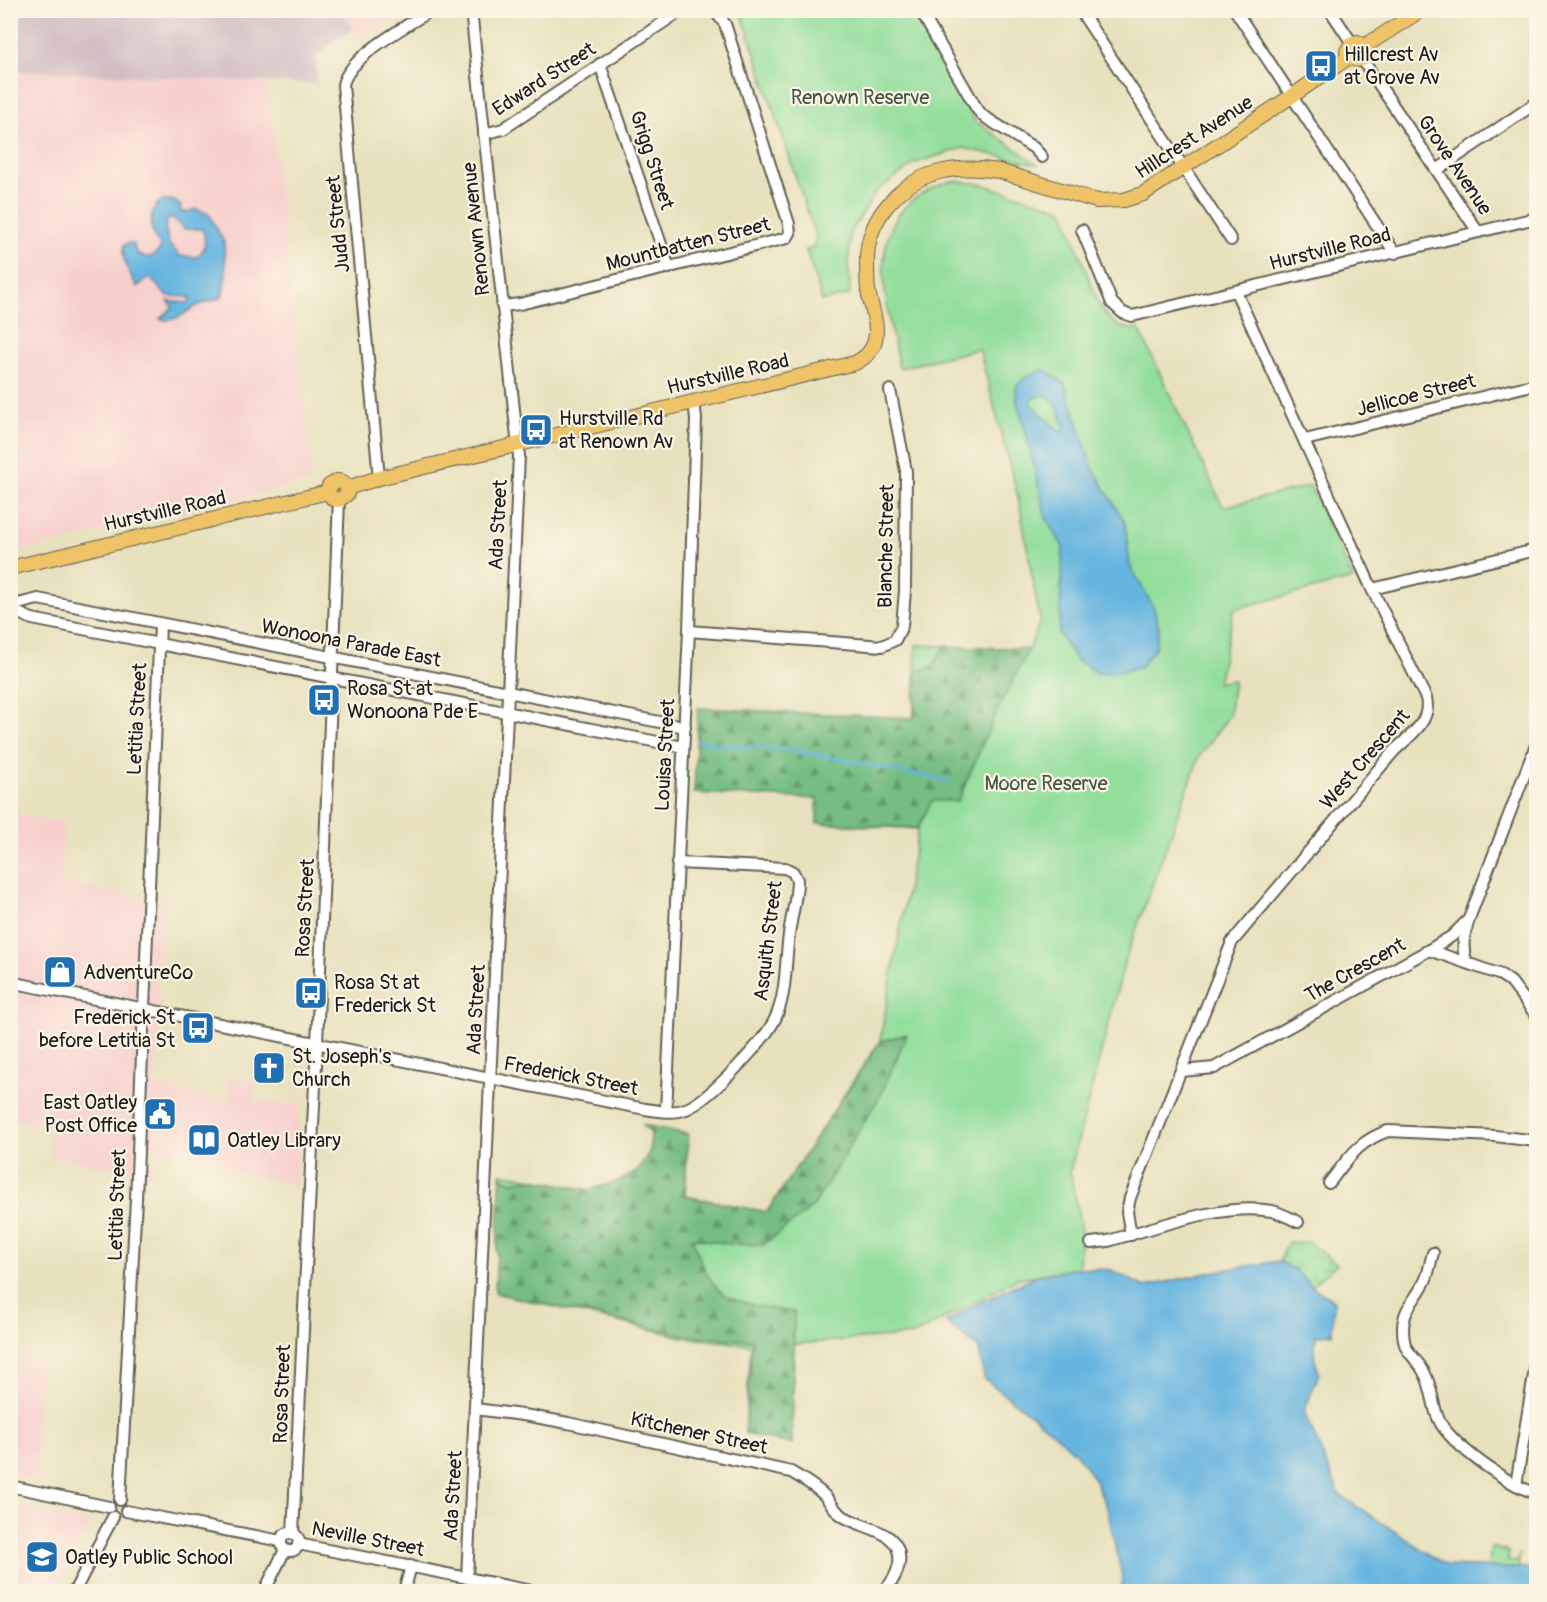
<svg xmlns="http://www.w3.org/2000/svg" width="1547" height="1602" font-family="Pangolin,sans-serif">
	<style>
		.built { fill: #f7d0cd }
		.industrial { fill: #d2bec3 }
		.green { fill: #93de9b; stroke: #587d5c; stroke-width: 1.5 }
		.forest { fill: url(#forest-firs); stroke: #496c50; stroke-width: 1.5 }
		.wetland { fill: url(#wetland-marsh); stroke: #587d5c; stroke-width: 1.5 }
		.water { fill: #66b5e0; stroke: #41687e; stroke-width: 1.5; fill-rule: evenodd }
		.lines { fill: none; stroke-linecap: round; stroke-linejoin: round }
		.stream { stroke: #66b5e0; stroke-width: 3 }
		.minor-casing { stroke: #636154; stroke-width: 14 }
		.major-casing { stroke: #636154; stroke-width: 16 }
		.minor { stroke: #fff; stroke-width: 10 }
		.major { stroke: #efc469; stroke-width: 14 }
		.labels { text-anchor: middle; dominant-baseline: central; stroke-width: 4.5; stroke-linejoin: round; paint-order: stroke }
		.poi-label { font-size: 20px; fill: #1c1c1c; stroke: #fcf5e5; text-anchor: start }
		.street-label { font-size: 20px; fill: #1c1c1c; stroke: #fcf5e5 }
		.park-label { font-size: 20px; fill: #405642; stroke: #fcf5e5 }
	</style>
	<defs>
		<pattern id="forest-firs" width="22" height="20" patternUnits="userSpaceOnUse" patternTransform="scale(1.5)"><rect width="22" height="20" fill="#76bd83"/><path d="M5 1l3.5 6h-7zM16 11l3.5 6h-7z" fill="#60996a"/></pattern>
		<pattern id="wetland-marsh" width="20" height="14" patternUnits="userSpaceOnUse" patternTransform="scale(1.5)"><rect width="20" height="14" fill="#93de9b"/><path d="M1 5h8M5 5V1M11 12h8M15 12V8" fill="none" stroke="#7ebe85"/></pattern>
	</defs>
	<rect width="100%" height="100%" fill="#fcf5e5"/>
	<filter id="ink" filterUnits="userSpaceOnUse"><feTurbulence type="fractalNoise" baseFrequency=".0167" numOctaves="2"/><feDisplacementMap in="SourceGraphic" scale="12" xChannelSelector="R" yChannelSelector="G"/><feConvolveMatrix kernelMatrix="1 2 1 2 8 2 1 2 1" color-interpolation-filters="sRGB"/></filter>
	<filter id="wash" filterUnits="userSpaceOnUse"><feTurbulence type="fractalNoise" baseFrequency=".008" numOctaves="4" result="noise"/><feDisplacementMap in="SourceGraphic" scale="24" xChannelSelector="R" yChannelSelector="G"/><feGaussianBlur stdDeviation="1.35" result="paint"/><feColorMatrix in="noise" values="0 0 0 0 0 0 0 0 0 0 0 0 0 0 0 0 0 1.4 0 .05"/><feComposite in="paint" operator="in"/></filter>
	<g filter="url(#wash)">
		<rect width="100%" height="100%" fill="#e8e1bd"/>
		<g class="built">
			<path d="M340,11h64l-43,27z"/>
			<path d="M11,70l256,12 46,398 -302,74z"/>
			<path d="M10,813l53,10 -2,59 102,20 -5,94 3,3 -6,88 72,14 1,-24 27,5 -1,19 46,3 -4,81 -72,-15v-9l-72,-15 -1,30 -101,-20 1,-28 -40,-9z"/>
			<path d="M10,1356l31,6 -5,118 -25,-5z"/>
			<path d="M10,1505l80,18 -35,68h-44z"/>
		</g>
		<path class="industrial" d="M11,10l329,1 13,18 -22,14 -15,14 1,27 -306,-14z"/>
		<g class="green">
			<path d="M741,11h171l63,110 64,44 -76,-17 -48,15 -39,29 -26,41 -1,31 1,31 -28,6 -16,-51 8,-3 2,-9z"/>
			<path d="M955,181l26,3 82,25 35,94c10,17 21,28 41,26l84,178 87,-21 43,93 -119,30 -16,74 16,-3 -5,36 -30,41 -73,200 -56,214 11,57 -2,40 -60,10 -105,57 -120,9 -2,97 -47,-9 6,-87 -69,-8 -187,-44 6,-120 88,17 31,-9 18,-11 12,-19 1,-18 -8,-8 45,9 -3,62 82,16 113,-171 38,-212 -101,-6 95,-60 4,-118 113,4 11,-28 -21,-120 -40,-152 -80,19c-9,-52 -34,-124 10,-165 14,-12 28,-19 46,-22z"/>
			<path d="M1491,1547l18,5 -1,9 10,1 2,-9 -2,16 -30,-2z"/>
		</g>
		<g class="forest">
			<path d="M945,646l84,3 -33,64 -38,88h-26l-14,27 -101,-5v-24l-123,-6 4,-85 216,10 2,-47 17,-5z"/>
			<path d="M907,1034l-25,59 -69,114 -50,38 -32,-1 -39,-6c7,19 14,40 29,54 11,11 57,18 73,20l-2,132 -47,-10 7,-93 -69,-6 -188,-42 6,-117 10,6 21,-3 57,11 31,-9 18,-11 12,-19 1,-18 -8,-8 45,9 -3,62 82,16 113,-171z"/>
		</g>
		<path class="wetland" d="M1288,1242h20l29,22 -26,22 -17,-17 -15,-8z"/>
		<g class="water">
			<path d="M166,200l8,1 6,4 1,7h7l8,-3 13,5 15,28 2,34 -4,21c-9,4 -20,6 -27,10 -12,7 -20,16 -35,12l13,-12 -5,-6 20,2 3,-6 -24,-1 -18,-19 -12,10c-6,-11 -17,-29 -13,-42l5,-2 5,1c1,17 20,17 27,3 -3,-6 -9,-12 -9,-18 -2,-14 1,-26 14,-29zM168,219h5l11,10h18c4,10 4,21 -5,28l-17,-1 -11,-12 -4,-17z"/>
			<path d="M1044,369l21,15 27,83 33,55 5,44 24,42 5,20 -4,20 -14,18 -21,6 -22,1 -22,-13 -17,-26 4,-87 -17,-29 -21,-88 -8,-28 -1,-16 11,-10zM1041,396h6c12,8 15,22 18,34l-5,2 -29,-28 2,-6z"/>
			<path d="M1279,1261l15,8 17,17 23,15 -2,33 -16,1 -2,22 5,16 -15,39 36,83 107,71 89,3v22h-416l3,-10 -16,-73 -12,-27 -19,-28 -26,-23 -66,-52 -5,-30 -33,-26 31,-18 61,-29 40,-7 33,2 34,17 71,-16z"/>
		</g>
		<g class="lines">
			<path class="stream" d="M698,742l100,9 151,30"/>
		</g>
	</g>
	<g filter="url(#ink)">
		<g class="lines">
			<defs>
				<g id="minor">
					<path d="M920,10l57,99 6,7 51,32 8,9"/>
					<path d="M1080,10l151,230"/>
					<path d="M1235,10l160,243"/>
					<path d="M1330,10l22,33"/>
					<path d="M1362,59l116,173"/>
					<path d="M600,64l69,204"/>
					<path d="M484,134l19,-5 179,-119"/>
					<path d="M1437,170l99,-67"/>
					<path d="M1082,230l30,73 11,10 9,3 404,-98"/>
					<path d="M502,306l18,-2 267,-66 3,-5 -1,-9 -64,-200 -11,-14"/>
					<path d="M1305,440l231,-56"/>
					<path d="M379,478l-36,-393c6,-29 63,-58 88,-75"/>
					<path d="M1372,589l164,-39"/>
					<path d="M10,606l28,-7 647,128"/>
					<path d="M10,609l22,10 651,128"/>
					<path d="M689,631l193,15 13,-6 7,-14 3,-35 1,-120 -16,-81"/>
					<path d="M1429,950l23,-14 15,-15"/>
					<path d="M1467,963c-7,-17 -2,-31 3,-47l66,-171"/>
					<path d="M10,982l635,127c13,2 28,5 41,0 23,-9 80,-69 90,-92 11,-26 9,-54 13,-82 2,-18 8,-36 8,-55l-4,-8 -8,-4 -108,-5"/>
					<path d="M1181,1071l33,-3 215,-118 72,25 10,7 25,33"/>
					<path d="M666,1111l23,-480 7,-212 -2,-18"/>
					<path d="M1329,1183c19,-24 29,-42 59,-52l107,5 41,5"/>
					<path d="M1131,1235l-4,-23 3,-14 102,-256 162,-191c15,-15 38,-29 32,-53l-54,-109 -136,-297"/>
					<path d="M1091,1243l17,-2c47,-13 116,-39 164,-30 9,2 18,7 26,11"/>
					<path d="M1433,1253c-3,9 -4,22 -9,30 -8,16 -21,26 -21,45 0,27 10,24 21,44 9,16 8,34 15,48 12,25 71,66 97,73"/>
					<path d="M475,1409l55,7 38,7 223,49c12,7 24,14 34,24 5,6 9,13 15,18 20,16 64,14 59,50 -2,11 -8,20 -16,28"/>
					<path d="M1516,1485l20,-122"/>
					<path d="M10,1486l99,21"/>
					<path d="M120,1500l16,-301 24,-575"/>
					<path d="M126,1511l155,30"/>
					<circle cx="290" cy="1542" r="9"/>
					<path d="M293,1534l24,-490 22,-544"/>
					<path d="M298,1544l239,48"/>
					<path d="M467,1578l52,-1122 -48,-446"/>
					<path d="M74,1592l39,-75"/>
					<path d="M264,1592l21,-42"/>
					<path d="M404,1592l7,-26"/>
				</g>
				<g id="major">
					<path d="M1365,46l56,-36"/>
					<path d="M1349,57l-2,-6 5,-8 5,-1 8,4"/>
					<path d="M1349,57l7,3 6,-1 4,-7 -1,-6"/>
					<path d="M347,488l32,-10 476,-115c10,-5 18,-12 20,-23 4,-16 -5,-35 -7,-50 -1,-10 -1,-19 -1,-28 -1,-44 35,-83 77,-91 18,-4 37,-3 55,0l98,30 27,-1 19,-6 149,-98 57,-39"/>
					<path d="M328,492l5,7 6,1 8,-6v-6"/>
					<path d="M328,492l1,-6 8,-5 6,1 4,6"/>
					<path d="M10,568l318,-76"/>
				</g>
			</defs>
			<use href="#minor" class="minor-casing"/>
			<use href="#major" class="major-casing"/>
			<use href="#minor" class="minor"/>
			<use href="#major" class="major"/>
		</g>
	</g>
	<defs>
		<symbol id="bus-square" viewBox="-11 -11 22 22"><rect x="-9" y="-9" width="18" height="18" rx="4" fill="#1f6fb2" stroke="#fcf5e5"/><path d="M-5-6H5V4H4V6H2V4H-2V6H-4V4H-5ZM-3.5-4V0h7V-4ZM-3.5 1.2v1.5H-2V1.2ZM2 1.2v1.5H3.5V1.2Z" fill="#fff"/></symbol>
		<symbol id="shop-square" viewBox="-11 -11 22 22"><rect x="-9" y="-9" width="18" height="18" rx="4" fill="#1f6fb2" stroke="#fcf5e5"/><path d="M-5-2.5h2.3a2.7 3.5 0 0 1 5.4 0H5L5.5 6h-11ZM-1.5-2.5h3a1.5 2.3 0 0 0-3 0Z" fill="#fff"/></symbol>
		<symbol id="church-square" viewBox="-11 -11 22 22"><rect x="-9" y="-9" width="18" height="18" rx="4" fill="#1f6fb2" stroke="#fcf5e5"/><path d="M-1.2-6h2.4v3.5h3.3v2.4h-3.3V6h-2.4V-.1h-3.3v-2.4h3.3Z" fill="#fff"/></symbol>
		<symbol id="civic-square" viewBox="-11 -11 22 22"><rect x="-9" y="-9" width="18" height="18" rx="4" fill="#1f6fb2" stroke="#fcf5e5"/><path d="M-.6-6.5H3V-4.5H.6V-3L4-1V1h2V6H-6V1h2V-1L-.6-3ZM-1.2 2.5V6h2.4V2.5Z" fill="#fff"/></symbol>
		<symbol id="library-square" viewBox="-11 -11 22 22"><rect x="-9" y="-9" width="18" height="18" rx="4" fill="#1f6fb2" stroke="#fcf5e5"/><path d="M-6-4Q-3-5.5-.7-3.5V5Q-3 3-6 4ZM6-4Q3-5.5 .7-3.5V5Q3 3 6 4Z" fill="#fff"/></symbol>
		<symbol id="school-square" viewBox="-11 -11 22 22"><rect x="-9" y="-9" width="18" height="18" rx="4" fill="#1f6fb2" stroke="#fcf5e5"/><path d="M0-5L7-2L0 1L-7-2ZM-4 1L0 2.5L4 1V4Q0 6-4 4Z" fill="#fff"/></symbol>
	</defs>
	<g fill-rule="evenodd">
		<use href="#bus-square" x="1302" y="47" width="38" height="38"/>
		<use href="#bus-square" x="517" y="411" width="38" height="38"/>
		<use href="#bus-square" x="305" y="681" width="38" height="38"/>
		<use href="#shop-square" x="41" y="953" width="38" height="38"/>
		<use href="#bus-square" x="292" y="974" width="38" height="38"/>
		<use href="#bus-square" x="179" y="1009" width="38" height="38"/>
		<use href="#church-square" x="250" y="1049" width="38" height="38"/>
		<use href="#civic-square" x="141" y="1095" width="38" height="38"/>
		<use href="#library-square" x="185" y="1121" width="38" height="38"/>
		<use href="#school-square" x="23" y="1538" width="38" height="38"/>
	</g>
	<g class="labels">
		<g class="poi-label">
			<text x="1344" y="54">Hillcrest Av<tspan x="1344" dy="23">at Grove Av</tspan></text>
			<text x="559" y="418">Hurstville Rd<tspan x="559" dy="23">at Renown Av</tspan></text>
			<text x="347" y="688">Rosa St at<tspan x="347" dy="23">Wonoona Pde E</tspan></text>
			<text x="83" y="972">AdventureCo</text>
			<text x="334" y="982">Rosa St at<tspan x="334" dy="23">Frederick St</tspan></text>
			<text x="175" y="1017" text-anchor="end">Frederick St<tspan x="175" dy="23">before Letitia St</tspan></text>
			<text x="292" y="1056">St. Joseph's<tspan x="292" dy="23">Church</tspan></text>
			<text x="137" y="1102" text-anchor="end">East Oatley<tspan x="137" dy="23">Post Office</tspan></text>
			<text x="227" y="1140">Oatley Library</text>
			<text x="65" y="1557">Oatley Public School</text>
		</g>
		<g class="street-label">
			<text transform="translate(544 79) rotate(-33)">Edward Street</text>
			<text transform="translate(1194 137) rotate(-33)">Hillcrest Avenue</text>
			<text transform="translate(652 160) rotate(72)">Grigg Street</text>
			<text transform="translate(1455 165) rotate(56)">Grove Avenue</text>
			<text transform="translate(338 224) rotate(-96)">Judd Street</text>
			<text transform="translate(476 229) rotate(-96)">Renown Avenue</text>
			<text transform="translate(688 244) rotate(-14)">Mountbatten Street</text>
			<text transform="translate(1330 249) rotate(-14)">Hurstville Road</text>
			<text transform="translate(728 374) rotate(-13)">Hurstville Road</text>
			<text transform="translate(1416 395) rotate(-14)">Jellicoe Street</text>
			<text transform="translate(165 511) rotate(-13)">Hurstville Road</text>
			<text transform="translate(498 525) rotate(-87)">Ada Street</text>
			<text transform="translate(886 546) rotate(-89)">Blanche Street</text>
			<text transform="translate(351 643) rotate(11)">Wonoona Parade East</text>
			<text transform="translate(137 719) rotate(-87)">Letitia Street</text>
			<text transform="translate(665 755) rotate(-87)">Louisa Street</text>
			<text transform="translate(1365 759) rotate(-49)">West Crescent</text>
			<text transform="translate(305 908) rotate(-87)">Rosa Street</text>
			<text transform="translate(768 941) rotate(-83)">Asquith Street</text>
			<text transform="translate(1355 970) rotate(-29)">The Crescent</text>
			<text transform="translate(476 1010) rotate(-87)">Ada Street</text>
			<text transform="translate(571 1076) rotate(11)">Frederick Street</text>
			<text transform="translate(117 1205) rotate(-88)">Letitia Street</text>
			<text transform="translate(282 1394) rotate(-88)">Rosa Street</text>
			<text transform="translate(699 1433) rotate(12)">Kitchener Street</text>
			<text transform="translate(453 1496) rotate(-87)">Ada Street</text>
			<text transform="translate(368 1539) rotate(11)">Neville Street</text>
		</g>
		<g class="park-label">
			<text x="860" y="97">Renown Reserve</text>
			<text x="1046" y="783">Moore Reserve</text>
		</g>
	</g>
	<rect width="1547" height="1602" fill="none" stroke="#fcf5e5" stroke-width="36"/>
</svg>
